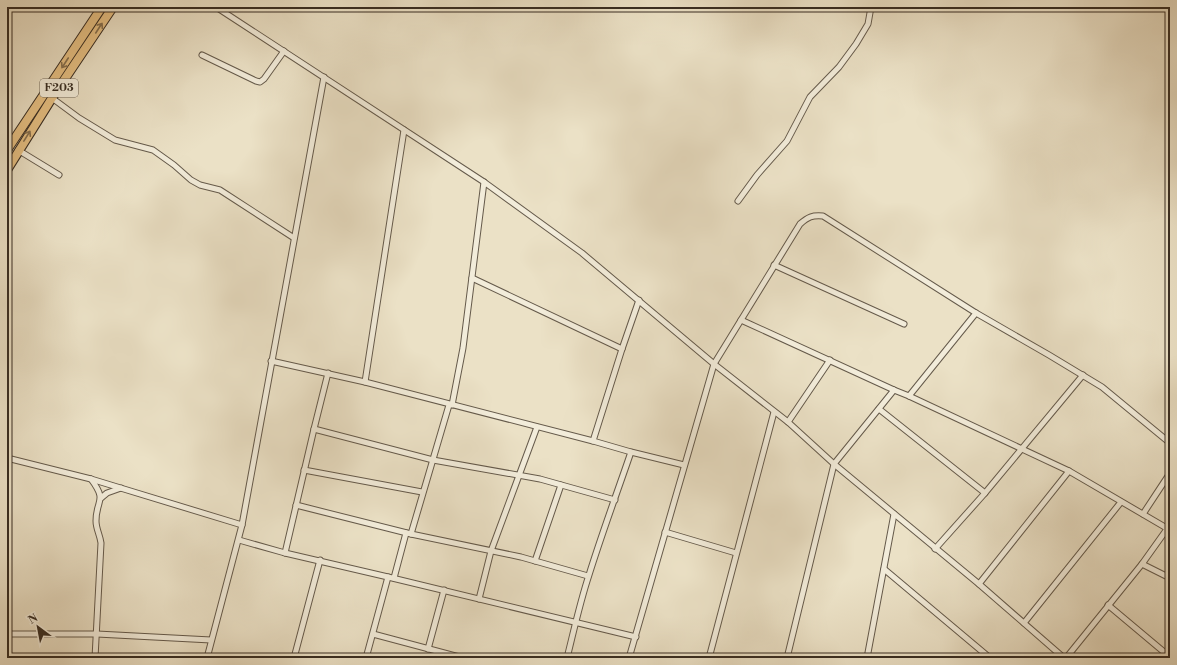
<svg xmlns="http://www.w3.org/2000/svg" width="1177" height="665" font-family="'Libre Bodoni',serif">
	<style>
		.lines { fill: none; stroke-linecap: round; stroke-linejoin: round }
		.minor-casing { stroke: #655a4b; stroke-width: 7 }
		.primary-casing { stroke: #382d22; stroke-width: 10 }
		.minor { stroke: #f2ecda; stroke-width: 5 }
		.primary { stroke: #e6c083; stroke-width: 8 }
		.oneway { stroke: #866f4e }
		.labels { text-anchor: middle; dominant-baseline: central; stroke-width: 3; stroke-linejoin: round; paint-order: stroke }
		.shield { fill: #f2ecda; stroke: #706659; stroke-width: 1 }
		.shield-label { font-size: 11px; font-weight: bold; fill: #382d22 }
	</style>
	<rect width="100%" height="100%" fill="#ebe1c6"/>
	<filter id="stains"><feTurbulence type="fractalNoise" baseFrequency=".005" numOctaves="4"/><feColorMatrix values="0 0 0 0 .2 0 0 0 0 .09 0 0 0 0 .02 0 0 0 .5 -.17"/></filter>
	<radialGradient id="worn" r=".72"><stop offset=".6" stop-color="#630" stop-opacity="0"/><stop offset="1" stop-color="#630" stop-opacity=".3"/></radialGradient>
	<g class="lines">
		<defs>
			<g id="minor">
				<path d="M216,7l268,175 98,71 132,111 74,58 46,42 145,120 85,74"/>
				<path d="M202,55l54,26 4,1 4,-3 20,-28"/>
				<path d="M52,98l27,20 36,22 38,10 21,15 17,15 9,5 20,5 74,48"/>
				<path d="M18,150l41,25"/>
				<path d="M738,201l19,-26 30,-34 23,-44 29,-30 17,-23 12,-20 3,-17"/>
				<path d="M774,265l130,59"/>
				<path d="M472,278l150,71"/>
				<path d="M741,320l59,-96c8,-7 12,-9 23,-8l153,97 73,42 53,32 68,56"/>
				<path d="M271,361l94,21 228,59 38,11 53,13"/>
				<path d="M365,382l39,-252"/>
				<path d="M909,396l67,-83"/>
				<path d="M452,405l11,-57 21,-166"/>
				<path d="M879,409l106,84"/>
				<path d="M788,422l42,-62"/>
				<path d="M314,429l119,31 107,19 75,21"/>
				<path d="M593,441l29,-92 17,-49"/>
				<path d="M7,458l84,21 151,46"/>
				<path d="M304,470l118,22"/>
				<path d="M91,479c17,23 5,20 5,42 0,8 4,14 5,22l-6,115"/>
				<path d="M101,498l6,-5 14,-5"/>
				<path d="M296,505l115,29 110,23 67,19"/>
				<path d="M1143,514l27,-41"/>
				<path d="M665,532l71,21"/>
				<path d="M411,534l38,-129"/>
				<path d="M239,540l46,13 103,24 248,60"/>
				<path d="M935,549l50,-56 98,-118"/>
				<path d="M285,553l29,-124 14,-56"/>
				<path d="M535,561l26,-76"/>
				<path d="M1142,564l28,14"/>
				<path d="M884,569l106,89"/>
				<path d="M394,578l12,-45"/>
				<path d="M979,584l90,-113"/>
				<path d="M479,599l12,-48 46,-124"/>
				<path d="M1108,605l62,52"/>
				<path d="M1024,623l97,-121"/>
				<path d="M7,634h90l114,6"/>
				<path d="M373,634l90,24"/>
				<path d="M428,649l16,-59"/>
				<path d="M207,658l35,-133 82,-448"/>
				<path d="M294,658l26,-98"/>
				<path d="M366,658l22,-81"/>
				<path d="M567,658c7,-28 13,-56 22,-83 13,-42 28,-82 42,-123"/>
				<path d="M629,658l85,-294 27,-44 153,70 15,6 160,75 101,59"/>
				<path d="M709,658l65,-246"/>
				<path d="M787,658l47,-194 60,-74"/>
				<path d="M867,658l27,-144"/>
				<path d="M1066,658l76,-94 25,-35"/>
			</g>
			<g id="primary">
				<path d="M7,150l95,-143"/>
				<path d="M7,170l45,-72 61,-91"/>
			</g>
		</defs>
		<use href="#minor" class="minor-casing"/>
		<use href="#primary" class="primary-casing"/>
		<use href="#minor" class="minor"/>
		<use href="#primary" class="primary"/>
	</g>
	<defs><path id="oneway-shaft" d="M-6 0H5M1.5-3L5.5 0L1.5 3" fill="none" stroke-width="1.6" stroke-linecap="round" stroke-linejoin="round"/></defs>
	<g class="oneway">
		<use href="#oneway-shaft" transform="translate(99 28) rotate(-57)"/>
		<use href="#oneway-shaft" transform="translate(65 63) rotate(123)"/>
		<use href="#oneway-shaft" transform="translate(27 136) rotate(-58)"/>
	</g>
	<g class="labels">
		<rect class="shield" x="40" y="79" width="38" height="18" rx="3"/>
		<g class="shield-label">
			<text x="59" y="88">F203</text>
		</g>
	</g>
	<rect width="1177" height="665" fill="none" stroke="#ebe1c6" stroke-width="24"/>
	<rect x="8" y="8" width="1161" height="649" fill="none" stroke="#382d22" stroke-width="2"/>
	<rect x="12" y="12" width="1153" height="641" fill="none" stroke="#382d22"/>
	<g transform="translate(38 627) rotate(328)" stroke="#f2ecda" stroke-width="3" paint-order="stroke">
	<path d="M0-3L7 15L0 10L-7 15Z" fill="#382d22"/>
	<text y="-6" font-size="11" font-weight="bold" text-anchor="middle" fill="#382d22">N</text>
	</g>
	<rect width="100%" height="100%" filter="url(#stains)"/>
	<rect width="100%" height="100%" fill="url(#worn)"/>
</svg>
